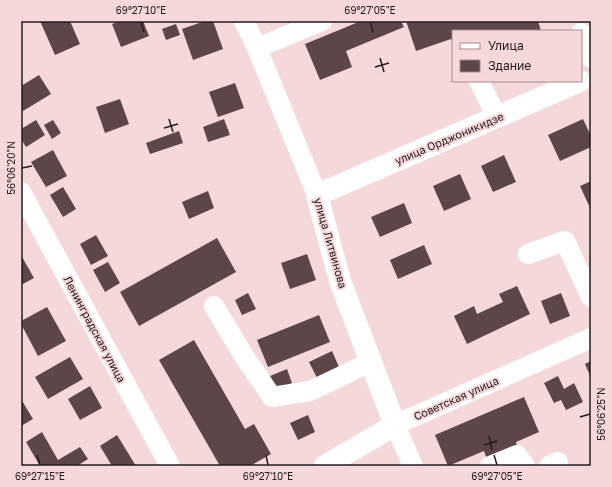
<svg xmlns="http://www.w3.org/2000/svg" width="612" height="487" font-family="'Golos Text',sans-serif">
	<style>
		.building { fill: #5d4647 }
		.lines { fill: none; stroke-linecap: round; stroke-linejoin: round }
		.minor { stroke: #fff; stroke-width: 20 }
		.major { stroke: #fff; stroke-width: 22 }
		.ticks { fill: none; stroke: #241b1b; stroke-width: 1.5 }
		.labels { text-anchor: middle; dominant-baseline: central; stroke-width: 4; stroke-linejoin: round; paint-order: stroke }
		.street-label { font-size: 11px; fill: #241b1b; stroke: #f5d9da }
		.neatline { fill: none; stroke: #241b1b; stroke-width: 1.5 }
		.ticks-label { font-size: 10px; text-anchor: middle; fill: #241b1b }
	</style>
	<rect width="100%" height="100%" fill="#f5d9da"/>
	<g class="building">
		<path d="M40,21h30l10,23 -25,11z"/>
		<path d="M120,21h23l6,15 -28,11 -9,-23z"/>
		<path d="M205,21h8l10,28 -30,11 -11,-31z"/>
		<path d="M361,21h40l3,6 -58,24 6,16 -32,13 -15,-36z"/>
		<path d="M406,21h132l3,10h-88v12l-2,-4 -35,12z"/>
		<path d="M176,24l4,11 -14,5 -4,-11z"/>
		<path d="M39,75l12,19 -28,17 -2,-3v-22z"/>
		<path d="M235,83l9,25 -26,9 -9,-25z"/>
		<path d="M120,99l9,25 -24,9 -9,-26z"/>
		<path d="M224,119l6,16 -22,7 -5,-15z"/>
		<path d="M583,119l8,17v11l-31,14 -12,-26z"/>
		<path d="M36,120l9,15 -19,12 -5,-8v-10z"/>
		<path d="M53,120l8,13 -9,6 -8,-14z"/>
		<path d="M179,131l4,12 -33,11 -4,-11z"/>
		<path d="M53,150l14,26 -21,11 -15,-25z"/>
		<path d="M504,155l12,27 -23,10 -12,-26z"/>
		<path d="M460,174l11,25 -27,12 -11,-25z"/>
		<path d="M591,181v29l-11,-24z"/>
		<path d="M63,187l13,22 -13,8 -13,-22z"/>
		<path d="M208,191l6,17 -25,11 -7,-17z"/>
		<path d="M404,203l8,20 -32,14 -9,-20z"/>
		<path d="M96,235l12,21 -17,9 -11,-21z"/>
		<path d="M217,238l19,34 -97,54 -19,-34z"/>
		<path d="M424,245l8,19 -34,15 -8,-19z"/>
		<path d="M307,254l9,26 -26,9 -9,-26z"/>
		<path d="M21,255l13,23 -13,7z"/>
		<path d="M108,262l12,21 -15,9 -12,-22z"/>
		<path d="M517,286l13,28 -63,30 -13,-28 20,-10 3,8 26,-12 -4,-8z"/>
		<path d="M248,293l8,16 -14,6 -7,-15z"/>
		<path d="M561,293l9,23 -20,8 -9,-23z"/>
		<path d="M47,307l19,34 -28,15 -17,-32v-3z"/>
		<path d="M319,315l11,27 -62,25 -11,-27z"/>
		<path d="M194,340l51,89 9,-5 17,30 -21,12h-30l-61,-106z"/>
		<path d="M332,351l7,16 -22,11 -8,-16z"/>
		<path d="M70,357l13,22 -35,20 -13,-22z"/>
		<path d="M591,361v17l-6,-14z"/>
		<path d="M287,369l5,14 -16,7 -6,-14z"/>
		<path d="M558,376l6,13 10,-6 9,19 -17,8 -5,-10 -7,3 -10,-20z"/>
		<path d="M90,386l12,22 -22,12 -12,-21z"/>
		<path d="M524,397l15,35 -23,10 1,5 -30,13 -3,-9 -36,15 -13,-31z"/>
		<path d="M21,399l12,20 -12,7z"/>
		<path d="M308,415l7,17 -17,8 -8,-17z"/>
		<path d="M42,432l16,28 22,-13 8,12 -11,7h-37l-14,-24z"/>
		<path d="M117,435l19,31h-24l-12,-20z"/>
	</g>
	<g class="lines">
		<g class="minor">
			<path d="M244,21l13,27 60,147"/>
			<path d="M581,33l10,25"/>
			<path d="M257,48l65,-27"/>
			<path d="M479,81l18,36"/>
			<path d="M21,192l149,274"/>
			<path d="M528,254l37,-13 26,56"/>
			<path d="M214,306l30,50 28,41 38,-6 61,-29"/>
			<path d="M413,466l-18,-41 196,-87"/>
			<path d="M490,466l27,-11 8,11"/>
			<path d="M549,466l9,-4"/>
		</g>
		<path class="major" d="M325,466l70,-41 -55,-144 -23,-86 263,-114"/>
	</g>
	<path class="ticks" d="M141,22l3,10M370,22l3,10M380,58l4,14M375,67l14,-4M169,119l4,13M164,128l14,-4M22,168l10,-2M580,417l10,-3M489,436l3,14M484,445l13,-4M37,455l3,10M266,455l2,10M494,455l3,10"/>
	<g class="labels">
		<g class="street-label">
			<text transform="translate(449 138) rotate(-23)">улица Орджоникидзе</text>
			<text transform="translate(331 243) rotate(74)">улица Литвинова</text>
			<text transform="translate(95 329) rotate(62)">Ленинградская улица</text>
			<text transform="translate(456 398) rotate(-24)">Советская улица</text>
		</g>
	</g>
	<rect width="612" height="487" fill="none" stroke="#f5d9da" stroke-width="44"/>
	<rect x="452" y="30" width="130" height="52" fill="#f5d9da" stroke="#a18d8e"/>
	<rect x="460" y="43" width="20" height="6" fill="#ffffff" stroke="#a18d8e"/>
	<text x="488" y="50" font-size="12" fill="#241b1b">Улица</text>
	<rect x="460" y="60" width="20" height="12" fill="#5d4647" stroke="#a18d8e"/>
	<text x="488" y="70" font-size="12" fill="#241b1b">Здание</text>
	<rect x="22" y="22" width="568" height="443" class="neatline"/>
	<g class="ticks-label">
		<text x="141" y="14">69°27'10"E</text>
		<text x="370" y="14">69°27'05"E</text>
		<text transform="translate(11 168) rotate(-90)" y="4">56°06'20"N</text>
		<text transform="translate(601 414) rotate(-90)" y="4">56°06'25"N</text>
		<text x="40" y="480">69°27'15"E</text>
		<text x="268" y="480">69°27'10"E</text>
		<text x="497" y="480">69°27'05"E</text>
	</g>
</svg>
